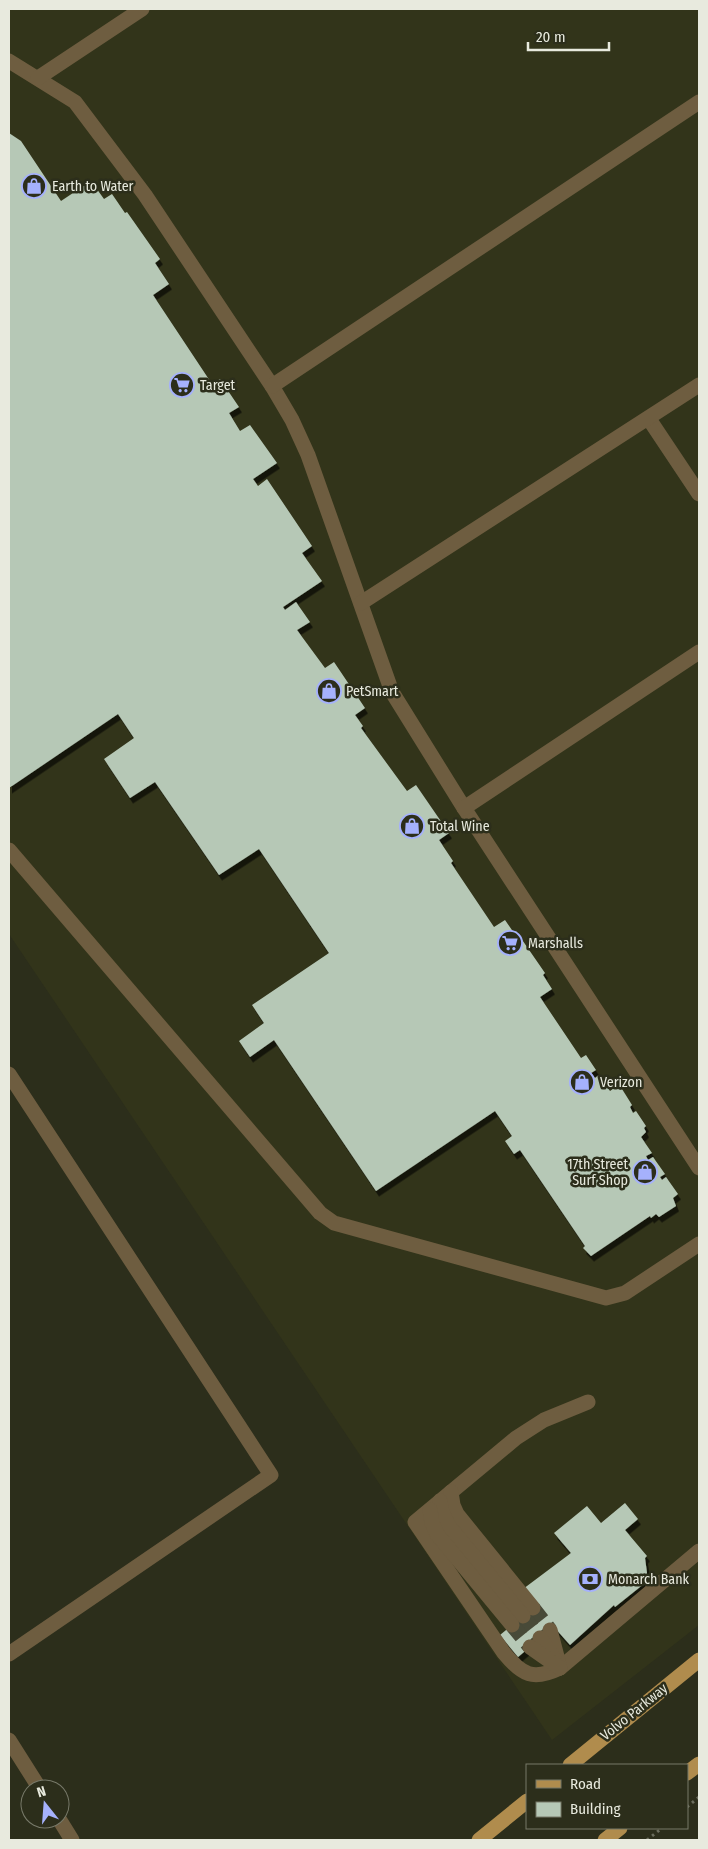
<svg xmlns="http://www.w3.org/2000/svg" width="708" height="1849" font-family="'Fira Sans Condensed',sans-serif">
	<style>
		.built { fill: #32341a }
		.building { fill: #b6c8b6; filter: url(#shadow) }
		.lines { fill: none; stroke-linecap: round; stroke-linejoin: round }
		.minor-tunnel { stroke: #484a38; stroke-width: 15; stroke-dasharray: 15 8; stroke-linecap: butt }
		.path { stroke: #6c6e5e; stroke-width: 3; stroke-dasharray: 2.5 4; stroke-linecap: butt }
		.minor { stroke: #6e5d40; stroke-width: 15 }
		.major { stroke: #b08c4d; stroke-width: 15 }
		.labels { text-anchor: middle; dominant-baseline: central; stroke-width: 5; stroke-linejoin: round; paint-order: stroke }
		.poi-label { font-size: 14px; fill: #e8eade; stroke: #2c2e1b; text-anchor: start }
		.street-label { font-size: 14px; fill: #e8eade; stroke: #2c2e1b }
	</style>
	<defs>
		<filter id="shadow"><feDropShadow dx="3" dy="5.5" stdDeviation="0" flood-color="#0009"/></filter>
	</defs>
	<rect width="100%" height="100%" fill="#2c2e1b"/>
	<path class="built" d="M9,9h690v1616l-147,115 -543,-806z"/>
	<g class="building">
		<path d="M9,133l12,8 40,60 30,-20 13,18 8,-5 13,19 2,-1 33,47 -5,4 14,21 -16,11 59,89 8,-5 19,28 -10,6 11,18 10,-6 27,38 -24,16 5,7 9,-7 45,67 -10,7 20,28 -39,26 2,3 11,-8 14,20 -13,8 28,38 9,-6 31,46 -10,7 8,11 -2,2 46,63 9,-6 33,48 -10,7 14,21 -2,2 43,64 11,-7 9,13 2,-2 29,42 -2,2 9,14 -12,8 41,61 5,-3 10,15 -5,3 4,5 4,-3 11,16 7,-5 3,4 2,-1 10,16 -2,2 3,6 3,-2 10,15 -2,2 2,4 -5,5 11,16 -6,3 2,4 5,-3 12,17 -5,3 2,3 4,-3 12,17 -5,4 3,8 -17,11 -3,-3 -5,4 -1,-2 -59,40 -8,-8 2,-2 -65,-96 -6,4 -9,-13 7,-5 -17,-25 -119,80 -102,-151 -24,17 -11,-16 25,-18 -12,-18 77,-52 -70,-104 -40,26 -64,-93 -25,16 -26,-39 30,-21 -16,-24 -109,74z"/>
		<path d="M625,1503l13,16 -13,11 22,26 -2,2 2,15 -4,7 2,3 -30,24 -1,-2 -44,40 -16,-18 -36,30 -18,-22 36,-30 -13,-16 48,-36 -17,-20 33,-27 14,17z"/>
	</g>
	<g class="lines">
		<g class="minor-tunnel">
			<path d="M533,1608l17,22"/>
			<path d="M523,1616l17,22"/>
			<path d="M512,1625l18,22"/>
		</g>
		<g class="path">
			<path d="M687,1807l12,-10"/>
			<path d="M647,1840l15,-12"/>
		</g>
		<g class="minor">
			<path d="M9,61l66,41 70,93 127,191 20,34 16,35 84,237 72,116 235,360"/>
			<path d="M38,78l104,-69"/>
			<path d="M272,386l427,-284"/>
			<path d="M649,419l50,75"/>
			<path d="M361,603l338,-218"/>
			<path d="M464,808l235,-156"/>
			<path d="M9,850l311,363 14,10 272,75 19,-5 74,-49"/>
			<path d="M9,1074l262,401 -262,179"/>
			<path d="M588,1402l-44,18 -28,18 -101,84 89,131c18,22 29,28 56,15l139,-117"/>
			<path d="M451,1492l2,13 4,9 76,94"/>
			<path d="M440,1501l2,11 6,13 75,91"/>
			<path d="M430,1510l2,13 5,11 75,91"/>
			<path d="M550,1630l10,38"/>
			<path d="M540,1638l14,20"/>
			<path d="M530,1647l30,21"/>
			<path d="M9,1740l31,49"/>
			<path d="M59,1819l13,21"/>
		</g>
		<g class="major">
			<path d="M570,1765l129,-105"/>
			<path d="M687,1773l12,-9"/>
			<path d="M479,1840l48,-39"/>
			<path d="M605,1840l15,-12"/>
		</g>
	</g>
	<defs>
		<symbol id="shop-ring" viewBox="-11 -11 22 22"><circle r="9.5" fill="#2c2e1b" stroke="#a5b1fc" stroke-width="1.5"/><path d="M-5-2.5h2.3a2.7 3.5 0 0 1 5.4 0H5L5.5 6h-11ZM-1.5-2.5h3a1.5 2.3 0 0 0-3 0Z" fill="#a5b1fc"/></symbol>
		<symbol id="supermarket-ring" viewBox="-11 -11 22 22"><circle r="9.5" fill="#2c2e1b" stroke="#a5b1fc" stroke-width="1.5"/><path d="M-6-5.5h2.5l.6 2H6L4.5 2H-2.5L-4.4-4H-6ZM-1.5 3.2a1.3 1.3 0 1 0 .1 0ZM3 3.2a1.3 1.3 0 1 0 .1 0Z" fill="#a5b1fc"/></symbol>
		<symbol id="bank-ring" viewBox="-11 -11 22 22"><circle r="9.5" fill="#2c2e1b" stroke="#a5b1fc" stroke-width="1.5"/><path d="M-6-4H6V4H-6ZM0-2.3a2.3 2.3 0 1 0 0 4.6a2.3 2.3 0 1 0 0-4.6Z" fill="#a5b1fc"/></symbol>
	</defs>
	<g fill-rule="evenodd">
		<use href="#shop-ring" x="20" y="172" width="28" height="28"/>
		<use href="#supermarket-ring" x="168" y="371" width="28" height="28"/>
		<use href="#shop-ring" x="315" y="677" width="28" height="28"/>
		<use href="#shop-ring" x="398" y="812" width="28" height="28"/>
		<use href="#supermarket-ring" x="496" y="929" width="28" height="28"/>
		<use href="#shop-ring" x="568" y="1068" width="28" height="28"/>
		<use href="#shop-ring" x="631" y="1158" width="28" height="28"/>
		<use href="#bank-ring" x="576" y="1565" width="28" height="28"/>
	</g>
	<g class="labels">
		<g class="poi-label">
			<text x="52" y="186">Earth to Water</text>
			<text x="200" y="385">Target</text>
			<text x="346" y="691">PetSmart</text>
			<text x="430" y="826">Total Wine</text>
			<text x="528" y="943">Marshalls</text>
			<text x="600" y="1082">Verizon</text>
			<text x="628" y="1164" text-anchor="end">17th Street<tspan x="628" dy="16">Surf Shop</tspan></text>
			<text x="608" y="1579">Monarch Bank</text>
		</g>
		<g class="street-label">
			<text transform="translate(634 1712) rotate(-39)">Volvo Parkway</text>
		</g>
	</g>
	<rect width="708" height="1849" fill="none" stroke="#e8eade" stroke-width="20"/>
	<rect x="526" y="1764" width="162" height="65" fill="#2c2e1b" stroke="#777969"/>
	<rect x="536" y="1780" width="25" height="8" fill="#b08c4d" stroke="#777969"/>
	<text x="570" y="1789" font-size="15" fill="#e8eade">Road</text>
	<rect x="536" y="1802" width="25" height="15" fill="#b6c8b6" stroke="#777969"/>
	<text x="570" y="1814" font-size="15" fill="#e8eade">Building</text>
	<g transform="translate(45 1804) rotate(343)"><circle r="24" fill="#2c2e1b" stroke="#777969"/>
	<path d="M0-4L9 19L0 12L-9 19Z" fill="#a5b1fc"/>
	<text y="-8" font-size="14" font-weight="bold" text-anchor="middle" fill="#e8eade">N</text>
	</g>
	<path d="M528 42v8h81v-8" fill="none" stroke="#e8eade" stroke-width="2.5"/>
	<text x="536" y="42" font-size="15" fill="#e8eade" stroke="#2c2e1b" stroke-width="4" paint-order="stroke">20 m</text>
</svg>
